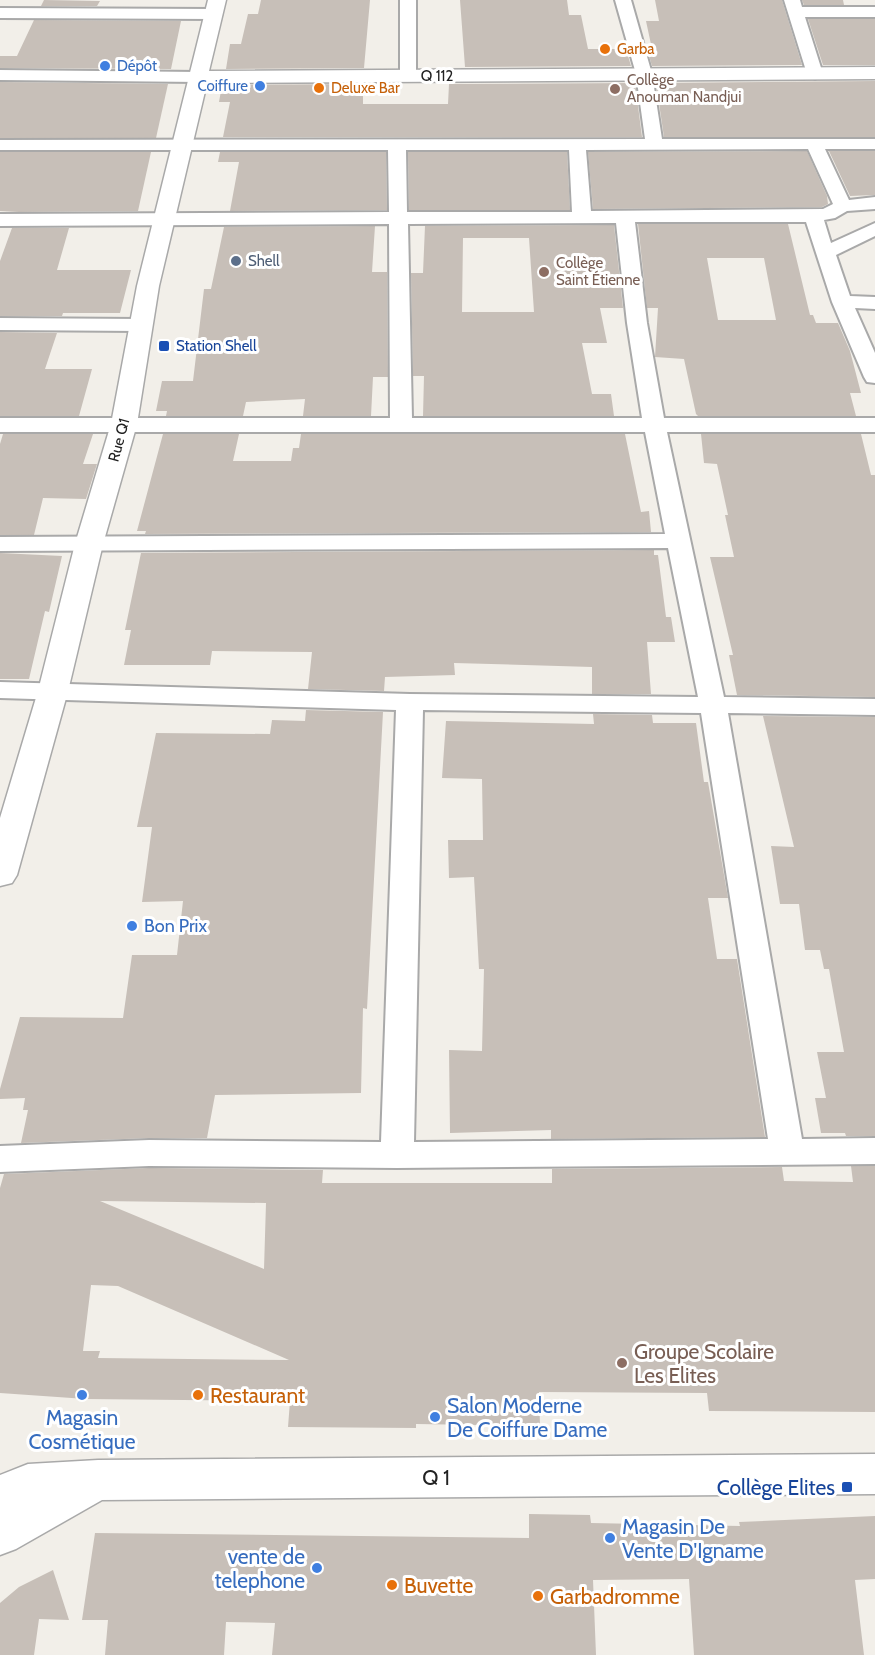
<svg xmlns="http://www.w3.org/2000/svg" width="875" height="1655" font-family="Cabin,sans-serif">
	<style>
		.building { fill: #c7bfb8; fill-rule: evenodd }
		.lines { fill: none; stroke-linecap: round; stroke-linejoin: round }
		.minor-casing { stroke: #a9a9a9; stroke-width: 4 }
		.tertiary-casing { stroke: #a9a9a9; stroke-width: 3 }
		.minor { fill: #fff; fill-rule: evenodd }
		.tertiary { fill: #fff; fill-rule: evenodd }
		.food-dot { fill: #e8710a; stroke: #fff; stroke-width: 2 }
		.shop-dot { fill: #3f7fe0; stroke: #fff; stroke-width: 2 }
		.education-dot { fill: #8d6e63; stroke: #fff; stroke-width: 2 }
		.service-dot { fill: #5c6f8a; stroke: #fff; stroke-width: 2 }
		.transit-dot { fill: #1a4fb4; stroke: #fff; stroke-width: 2 }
		.labels { text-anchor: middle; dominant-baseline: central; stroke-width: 6; stroke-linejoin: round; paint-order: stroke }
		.far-food-label { font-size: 15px; fill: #c56008; stroke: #fff; text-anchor: start }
		.far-shop-label { font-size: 15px; fill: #366cbe; stroke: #fff; text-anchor: start }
		.far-street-label { font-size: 15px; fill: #222; stroke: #fff }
		.far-education-label { font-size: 15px; fill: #785e54; stroke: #fff; text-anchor: start }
		.far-service-label { font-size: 15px; fill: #4e5e75; stroke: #fff; text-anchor: start }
		.far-transit-label { font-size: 15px; fill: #164399; stroke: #fff; text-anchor: start }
		.shop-label { font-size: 18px; fill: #366cbe; stroke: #fff; text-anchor: start }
		.near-education-label { font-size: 21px; fill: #785e54; stroke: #fff; text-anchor: start }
		.near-food-label { font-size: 21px; fill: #c56008; stroke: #fff; text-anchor: start }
		.near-shop-label { font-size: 21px; fill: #366cbe; stroke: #fff; text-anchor: start }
		.near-street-label { font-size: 21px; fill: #222; stroke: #fff }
		.near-transit-label { font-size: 21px; fill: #164399; stroke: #fff; text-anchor: end }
	</style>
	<rect width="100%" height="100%" fill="#f2efe9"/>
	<g class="building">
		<path d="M44,0l56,1 -3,5h-56z"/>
		<path d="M261,0h109l-6,68 -138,1 4,-25h11l7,-30h10z"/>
		<path d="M460,0h107l2,15h12l7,34h38l5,17 -166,1z"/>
		<path d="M655,0h127l20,65 -150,1 -5,-17h5l-6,-28h13z"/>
		<path d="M802,0h41l1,5h-40z"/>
		<path d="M808,19h67v46h-52z"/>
		<path d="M34,20l147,1 -10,48 -171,-1v-12h17z"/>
		<path d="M875,81v56h-211l-8,-54z"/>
		<path d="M0,82l168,2 -12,54h-156z"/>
		<path d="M635,83l7,54h-419l7,-35h-11l3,-17 141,-1v20h85l1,-20z"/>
		<path d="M807,151l20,45 1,8 -6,3 -229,2 -5,-57z"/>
		<path d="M829,151h46v44l-25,1z"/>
		<path d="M0,152h151l-13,59 -119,1 -19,-1z"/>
		<path d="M220,152h166l1,58 -157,1 9,-49h-21z"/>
		<path d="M408,152h159l3,58h-161z"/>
		<path d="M638,224h150l22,91h3l3,8h22l12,28 11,42h-11l6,23h-158l-2,-2 -12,-55 -29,-2 3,-49h-11zM707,258h57l12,62h-58z"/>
		<path d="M614,225l9,83h-23l7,35h-25l10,51h19l3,22h-191l1,-40h-11l-2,-103h12l2,-47zM463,238h66l5,74h-72z"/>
		<path d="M375,226l-3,46h15l1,105h-15l-2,39h-68l2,-17 -59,3 -3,14h-77l1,-5h-11l6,-30h31l11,-92h7l13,-62z"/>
		<path d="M12,228h57l-12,42h74l-11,43h-57l-1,3h-62v-55z"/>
		<path d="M0,332l57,1 -12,36h47l-13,47h-79z"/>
		<path d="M3,434h90l-10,30h14l-11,35 -43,-1 -9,37h-34v-91z"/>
		<path d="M163,434h76l-6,27h58l2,-13h6l2,-14h324l16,78 8,-1 2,21 -506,2 1,-3h-9z"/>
		<path d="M701,434h160l10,41h4v222l-138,-2 -8,-40h4l-23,-98h24l-9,-42h3l-11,-51 -13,-1z"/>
		<path d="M654,550v5h4l8,62h5l4,25h-28l4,52h-59v-27l-138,-4 1,12 -70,2 -1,14 -76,-2 4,-37 -100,-1 -2,14h-86l7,-35h-6l16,-77z"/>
		<path d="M0,553l62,3 -13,56 -4,-1 -16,68h-29z"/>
		<path d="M306,710l77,2 -16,297 -4,-1 -2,85 -146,2 -8,43h-58l-128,5 7,-33h-5l2,-12 -25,1v-10l20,-72 103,1 9,-63h45l6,-54 -41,1 10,-75h-15l19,-94 114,1 2,-14 33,1z"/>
		<path d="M593,714l59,1 1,8h43l8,59h4l20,116h-20l9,61h20l28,178 -214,2v-9l-101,3 -1,-83 33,1 2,-82h-5l-5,-92 -25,1 -1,-38h35l-1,-61 -40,-1 4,-57 148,3z"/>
		<path d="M763,716l112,1v419h-29l-1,-3h-24l-6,-35h11l-9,-46h27l-15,-83h-5l-4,-19h-15l-6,-46h-19l-9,-58 23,1z"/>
		<path d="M851,1166h24v246l-166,-1 -2,-18 -168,-1 1,34 -124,-2v4l-128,-1 2,-26 -204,-2 -86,-6v-205l4,-14 145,-6 174,2 -1,13h230v-14l230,-2 2,14 69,1zM100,1201l166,2 -2,66zM91,1285l27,1 171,74 -191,-2 2,-7h-17z"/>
		<path d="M529,1514l61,1 1,8 149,3 -1,-4 136,-6v63l-20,1 9,75h-170l-5,-76 -96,1 3,75h-324l3,-32 -49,-1 -2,33h-119l3,-35h-26l13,-87 434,5z"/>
		<path d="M53,1570l16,50 -30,-1 -5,36h-34v-52l19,-16z"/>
	</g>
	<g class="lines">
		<defs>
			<g id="minor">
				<path d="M400,0h16v76l-8,5 -8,-5z"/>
				<path d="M615,0h16l21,74 10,65h213v10h-50l24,51 26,-3v12l-28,2 -12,7 -11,2 7,23 44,-20v13l-39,19 14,41 25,1v12l-20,-1 20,45v30l-8,-1 -3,-5 -32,-75 -26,-80h-171l12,101 17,95h211v14h-208l57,265 151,2v16l-147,-2 74,426 73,-1v26l-478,4 -248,-2 -149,6v-26l149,-6 232,2 15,-432 -396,-12v-16l410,12 288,3 -30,-149 -668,3v-14l665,-3 -20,-102h-645v-14h390l-1,-194 -389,2v-12l389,-2 -1,-62h-388v-10l645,-1 -9,-65zM808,149l25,55 -10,5 -232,2 -5,-61zM406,150h163l3,62h-165zM616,223l11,100 15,95h-230l-4,-194zM423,710l278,3 67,426 -354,3z"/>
				<path d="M784,0h16l2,7h73v10h-70l18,57 -8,5 -8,-5z"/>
				<path d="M0,8l214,1 8,5 -8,5 -214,-1z"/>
				<path d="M0,70l199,2 8,5 -8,5 -199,-2z"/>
				<path d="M0,318l140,1 7,2 3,4 -3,4 -7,2 -140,-1z"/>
			</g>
			<g id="tertiary">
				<path d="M208,0h18l-17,71 666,-4v12l-668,4 -48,203 -22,138 -34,120 -35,147 -51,184 -5,8 -12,3v-68l38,-127 37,-147 36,-120 26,-138z"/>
				<path d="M875,1454v40l-773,6 -86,49 -16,6v-80l28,-11 70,-4z"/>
			</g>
		</defs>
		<use href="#minor" class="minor-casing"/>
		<use href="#tertiary" class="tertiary-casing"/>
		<use href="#minor" class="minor"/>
		<use href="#tertiary" class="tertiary"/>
	</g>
	<g class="food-dot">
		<circle cx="605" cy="49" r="6"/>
		<circle cx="319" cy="88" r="6"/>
		<circle cx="198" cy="1395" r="6"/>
		<circle cx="392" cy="1585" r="6"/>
		<circle cx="538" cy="1596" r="6"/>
	</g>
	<g class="shop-dot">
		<circle cx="105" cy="66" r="6"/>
		<circle cx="260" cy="86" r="6"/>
		<circle cx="132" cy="926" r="6"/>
		<circle cx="82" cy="1395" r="6"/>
		<circle cx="435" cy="1417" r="6"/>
		<circle cx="610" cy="1538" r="6"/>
		<circle cx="317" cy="1568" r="6"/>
	</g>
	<g class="education-dot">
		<circle cx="615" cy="89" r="6"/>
		<circle cx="544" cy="272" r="6"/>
		<circle cx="622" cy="1363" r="6"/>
	</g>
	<circle class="service-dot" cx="236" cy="261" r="6"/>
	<g class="transit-dot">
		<rect x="158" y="340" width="12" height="12" rx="3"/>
		<rect x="841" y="1481" width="12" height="12" rx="3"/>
	</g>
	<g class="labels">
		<g class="far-food-label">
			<text x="617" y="49">Garba</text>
			<text x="331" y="88">Deluxe Bar</text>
		</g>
		<g class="far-shop-label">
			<text x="117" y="66">Dépôt</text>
			<text x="248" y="86" text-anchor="end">Coiffure</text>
		</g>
		<g class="far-street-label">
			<text x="437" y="76">Q 112</text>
			<text transform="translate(119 440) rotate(-75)">Rue Q1</text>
		</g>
		<g class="far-education-label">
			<text x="627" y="80">Collège<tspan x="627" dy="17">Anouman Nandjui</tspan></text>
			<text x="556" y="263">Collège<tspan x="556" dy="17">Saint Étienne</tspan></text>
		</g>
		<g class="far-service-label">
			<text x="248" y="261">Shell</text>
		</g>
		<g class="far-transit-label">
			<text x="176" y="346">Station Shell</text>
		</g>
		<g class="shop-label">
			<text x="144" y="926">Bon Prix</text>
		</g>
		<g class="near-education-label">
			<text x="634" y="1351">Groupe Scolaire<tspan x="634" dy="24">Les Elites</tspan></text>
		</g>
		<g class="near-food-label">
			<text x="210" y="1395">Restaurant</text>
			<text x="404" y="1585">Buvette</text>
			<text x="550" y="1596">Garbadromme</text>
		</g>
		<g class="near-shop-label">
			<text x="447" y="1405">Salon Moderne<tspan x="447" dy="24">De Coiffure Dame</tspan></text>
			<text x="82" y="1417" text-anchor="middle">Magasin<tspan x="82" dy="24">Cosmétique</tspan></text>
			<text x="622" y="1526">Magasin De<tspan x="622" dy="24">Vente D'Igname</tspan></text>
			<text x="305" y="1556" text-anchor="end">vente de<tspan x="305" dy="24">telephone</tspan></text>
		</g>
		<g class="near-street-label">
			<text x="436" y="1477">Q 1</text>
		</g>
		<g class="near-transit-label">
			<text x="835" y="1487">Collège Elites</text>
		</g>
	</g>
</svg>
